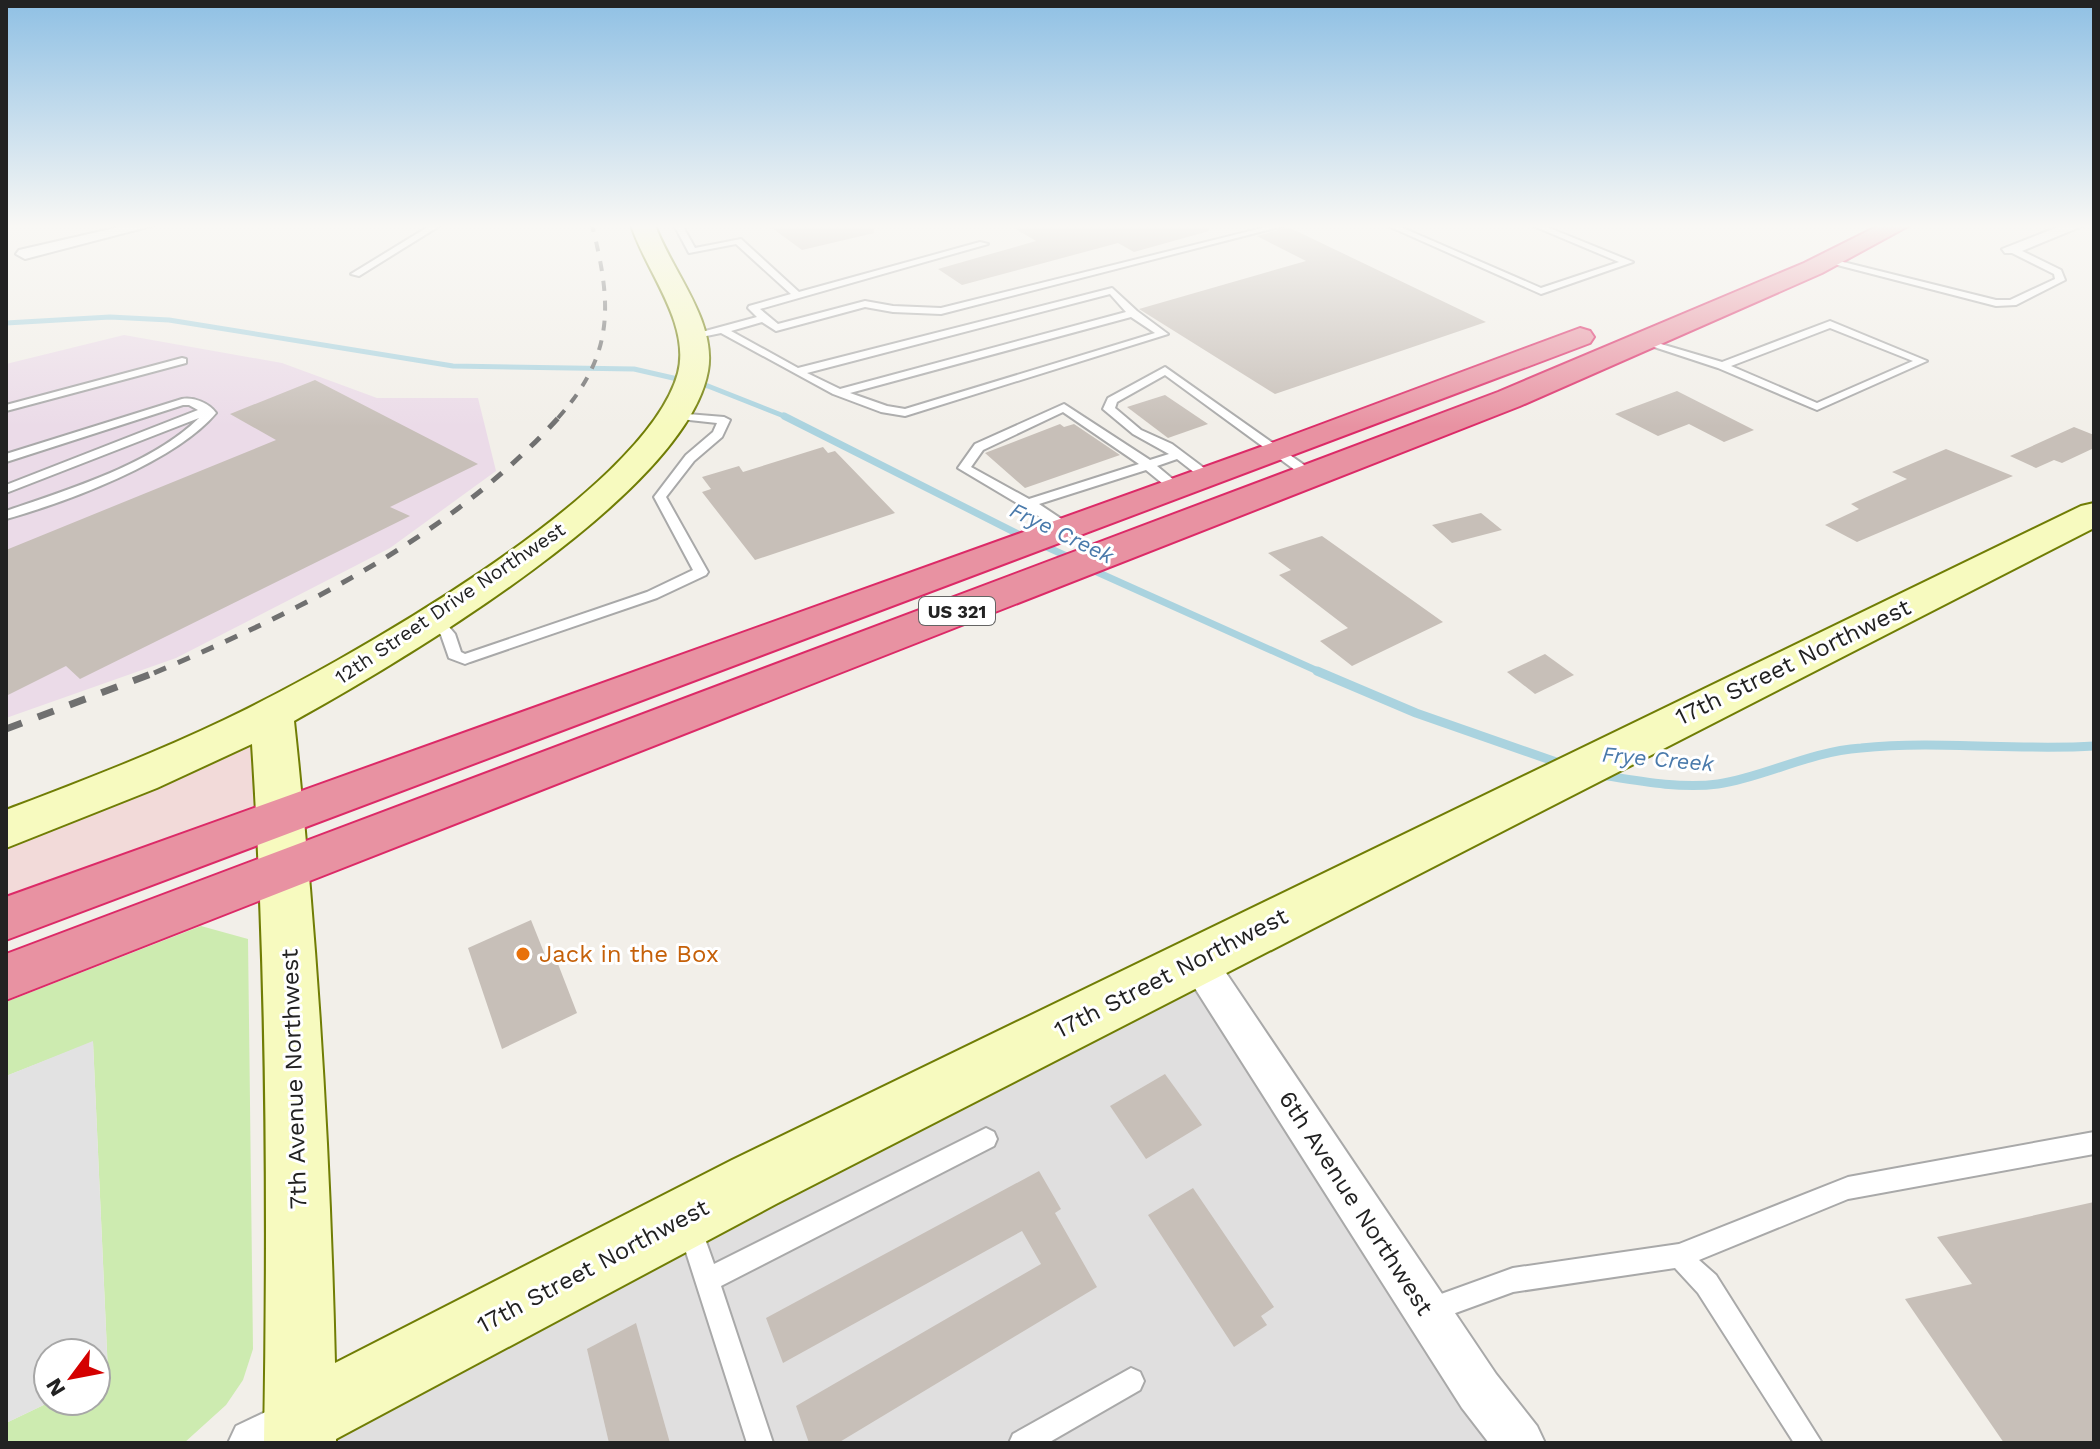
<svg xmlns="http://www.w3.org/2000/svg" width="2100" height="1449" font-family="'Work Sans',sans-serif">
	<style>
		.residential { fill: #e0dfdf }
		.commercial { fill: #f2dad9 }
		.industrial { fill: #ebdbe8 }
		.grass { fill: #cdebb0 }
		.parking { fill: #e2e2e2 }
		.lines { fill: none; stroke-linecap: round; stroke-linejoin: round }
		.stream-far2 { stroke: #aad3df; stroke-width: 5 }
		.stream-far1 { stroke: #aad3df; stroke-width: 7 }
		.stream { stroke: #aad3df; stroke-width: 9 }
		.building { fill: #c7bfb8 }
		.lane-casing { stroke: #a9a9a9; stroke-width: 4 }
		.street-casing { stroke: #a9a9a9; stroke-width: 4 }
		.secondary-casing { stroke: #707d05; stroke-width: 4 }
		.highway-casing { stroke: #dc2a67; stroke-width: 4 }
		.lane { fill: #fff; fill-rule: evenodd }
		.street { fill: #fff; fill-rule: evenodd }
		.secondary { fill: #f7fabf; fill-rule: evenodd }
		.highway { fill: #e892a2; fill-rule: evenodd }
		.rail-far2 { stroke: #707070; stroke-width: 4; stroke-dasharray: 10 10; stroke-linecap: butt }
		.rail-far1 { stroke: #707070; stroke-width: 5; stroke-dasharray: 13 13; stroke-linecap: butt }
		.rail { stroke: #707070; stroke-width: 7; stroke-dasharray: 17 17; stroke-linecap: butt }
		.food-dot { fill: #e8710a; stroke: #fff; stroke-width: 3 }
		.labels { text-anchor: middle; dominant-baseline: central; stroke-width: 6; stroke-linejoin: round; paint-order: stroke }
		.shield { fill: #fff; stroke: #646464; stroke-width: 2 }
		.shield-label { font-size: 18px; font-weight: bold; fill: #222 }
		.street-label { font-size: 20px; fill: #222; stroke: #fff }
		.water-label { font-size: 22px; font-style: italic; fill: #4a7aab; stroke: #fff }
		.near-street-label { font-size: 24px; fill: #222; stroke: #fff }
		.near-food-label { font-size: 24px; fill: #c56008; stroke: #fff; text-anchor: start }
	</style>
	<rect width="100%" height="100%" fill="#f2efe9"/>
	<path class="residential" d="M1197,960l323,483h-1220z"/>
	<path class="commercial" d="M272,715l8,102 -274,102v-89z"/>
	<path class="industrial" d="M124,335l158,28 95,35h101l18,73 -106,77 -214,110 -170,60v-354z"/>
	<path class="grass" d="M201,926l47,13 5,410 -10,31 -17,25 -42,38h-178v-20l46,-22h44v-21l12,-7 -15,-331 -87,34v-74z"/>
	<path class="parking" d="M93,1041l15,333 -12,6v-27h-48v48h4l-46,22v-347z"/>
	<g class="lines">
		<path class="stream-far2" d="M6,323l104,-6 59,3 284,46 181,3 74,17 81,32"/>
		<g class="stream-far1">
			<path d="M784,416l242,122"/>
			<path d="M1038,543l35,16"/>
			<path d="M1088,568l234,105"/>
		</g>
		<g class="stream">
			<path d="M1317,671l99,42 146,51"/>
			<path d="M1602,775c37,6 79,14 116,9 48,-7 89,-32 143,-36 77,-8 156,3 233,-2"/>
		</g>
	</g>
	<g class="building">
		<path d="M768,225h105l1,8 -72,17z"/>
		<path d="M1009,225h199l1,6 -75,21 -16,-9 -156,42 -24,-16 98,-28z"/>
		<path d="M1288,227l198,95 -211,72 -136,-85 167,-48 -49,-25z"/>
		<path d="M315,380l163,84 -88,43 20,9 -330,163 -14,-13 -60,30v-146l270,-110 -46,-26z"/>
		<path d="M1677,391l77,39 -30,12 -35,-18 -31,12 -43,-22z"/>
		<path d="M1165,395l43,29 -40,14 -41,-31z"/>
		<path d="M1060,424l4,3 10,-3 46,31 -95,33 -40,-35z"/>
		<path d="M2074,427l20,8v13l-32,15 -8,-3 -18,8 -26,-12z"/>
		<path d="M823,447l5,6 7,-2 60,62 -140,47 -53,-68 9,-3 -9,-12 37,-11 4,6z"/>
		<path d="M1946,449l67,27 -156,66 -32,-17 34,-16 -8,-5 56,-25 -15,-7z"/>
		<path d="M1481,513l21,17 -50,13 -20,-18z"/>
		<path d="M1322,536l121,86 -91,44 -32,-25 28,-13 -69,-53 12,-5 -23,-17z"/>
		<path d="M1545,654l29,21 -39,19 -28,-22z"/>
		<path d="M531,920l14,35 8,-4 24,62 -75,36 -34,-101z"/>
		<path d="M1165,1074l37,51 -56,34 -36,-53z"/>
		<path d="M1039,1171l22,38 -6,4 42,74 -259,156h-29l-13,-37 245,-142 -19,-33 -239,132 -17,-45z"/>
		<path d="M1193,1188l81,119 -13,9 6,9 -33,22 -86,-132z"/>
		<path d="M2094,1202v241h-90l-99,-144 67,-15 -35,-47z"/>
		<path d="M636,1323l34,120h-61l-22,-94z"/>
	</g>
	<g class="lines">
		<defs>
			<g id="lane">
				<path d="M431,225h10l-82,51 -8,-2z"/>
				<path d="M674,225h8l13,23 46,-9 58,53 181,-50 8,2 -228,65 18,15 87,-23 28,5 48,2 333,-83h13l-346,89 -48,-2 -28,-5 -89,24 -14,-9 -31,9 67,37 314,-80 25,23 31,23 -263,82 -24,-4 -48,-18 -112,-61 -34,7v-4l70,-19 -9,-9 1,-2 42,-12 -55,-50 -47,9zM1110,294l16,18 -286,77 -33,-16zM1131,317l24,16 -250,76 -18,-3 -37,-13z"/>
				<path d="M1386,225h10l145,63 78,-26 -88,-37h11l91,37 -92,32z"/>
				<path d="M2008,247h6l47,23 4,10 -49,25 -20,1 -174,-45 5,-3 169,42h14l45,-21 -1,-5 -46,-23z"/>
				<path d="M1830,321l97,40 -110,49 -99,-42 -79,-26 5,-3 78,23zM1830,328l83,33 -96,42 -86,-37z"/>
				<path d="M182,358l4,1v4l-180,48v-6z"/>
				<path d="M1165,367l149,105v6h-8l-141,-103 -48,27 -2,6 26,22 31,14 40,30v6h-8l-27,-21 -20,7 24,20v6h-8l-27,-22 -107,34 33,22 2,3 -7,4 -109,-65 17,-24 89,-40 86,56 19,-6 -36,-20 -30,-25 5,-11zM1063,412l76,52 -110,35 -58,-32 12,-17z"/>
				<path d="M182,399c12,-2 27,4 34,14 -41,49 -149,89 -210,106v-8c61,-21 147,-47 193,-93l-193,75v-8l192,-75 -9,-5h-6l-177,57v-8z"/>
				<path d="M675,413l49,4 6,3 -8,17 -28,24 -28,36 42,75 -2,3 -49,23 -187,64 -5,2 -16,-6 -8,-23 -14,-17 2,-3h10l16,19 6,18 4,2 182,-62 46,-22 -39,-73 32,-42 27,-23 4,-9 -46,-5v-4z"/>
				<path d="M986,1128l8,4 3,7 -3,7 -273,140 52,157h-26l-69,-216 4,-8 8,-4 8,4 16,45z"/>
				<path d="M2094,1132v22l-246,45 -149,61 17,15 106,168h-28l-96,-150 -23,-25 -162,24 -85,31 -9,-3 -3,-9 3,-9 94,-34 166,-24 169,-67z"/>
				<path d="M1131,1368l9,4 4,9 -4,9 -92,53h-39l4,-9z"/>
			</g>
			<g id="street">
				<path d="M128,225h27l-130,34 -9,-5 3,-4z"/>
				<path d="M2063,225h22l-68,28h-12l-3,-4z"/>
				<path d="M1197,945l13,4 286,425 41,52 8,17h-56l-27,-35 -278,-437 -5,-11 5,-11z"/>
				<path d="M299,1396l17,7 7,17 -7,17 -11,6h-77l8,-17z"/>
			</g>
			<path id="secondary" d="M631,225h24c16,45 62,96 53,146 -22,123 -308,291 -414,350 23,213 36,428 41,642l397,-203 1349,-654 13,-3v25l-1318,676 -440,235v4h-72c4,-232 3,-467 -12,-699l-95,44 -151,60v-38c73,-28 147,-56 218,-90 113,-54 421,-225 454,-347 13,-50 -33,-103 -47,-148z"/>
			<g id="highway">
				<path d="M1880,225h30l-88,48 -302,133 -1514,594v-46l1492,-562 306,-129z"/>
				<path d="M1580,328l10,3 4,6 -4,6 -1584,597v-43l1260,-452z"/>
			</g>
		</defs>
		<use href="#lane" class="lane-casing"/>
		<use href="#street" class="street-casing"/>
		<use href="#secondary" class="secondary-casing"/>
		<use href="#highway" class="highway-casing"/>
		<use href="#lane" class="lane"/>
		<use href="#street" class="street"/>
		<use href="#secondary" class="secondary"/>
		<use href="#highway" class="highway"/>
		<path class="rail-far2" d="M558,418c57,-64 54,-114 34,-193"/>
		<path class="rail-far1" d="M154,673c147,-63 297,-136 406,-257"/>
		<path class="rail" d="M6,729l153,-58"/>
	</g>
	<linearGradient id="sky" x2="0" y2="1"><stop stop-color="#8fc0e4"/><stop offset="0.53" stop-color="#f9f8f5"/><stop offset="1" stop-color="#f9f8f5" stop-opacity="0"/></linearGradient>
	<rect width="2100" height="427" fill="url(#sky)"/>
	<circle class="food-dot" cx="523" cy="954" r="8"/>
	<g class="labels">
		<rect class="shield" x="919" y="597" width="76" height="28" rx="6"/>
		<g class="shield-label">
			<text x="957" y="611">US 321</text>
		</g>
		<g class="street-label">
			<text transform="translate(450 603) rotate(-34)">12th Street Drive Northwest</text>
		</g>
		<g class="water-label">
			<text transform="translate(1062 533) rotate(26)">Frye Creek</text>
			<text transform="translate(1658 759) rotate(5)">Frye Creek</text>
		</g>
		<g class="near-street-label">
			<text transform="translate(1793 662) rotate(-26)">17th Street Northwest</text>
			<text transform="translate(1171 973) rotate(-27)">17th Street Northwest</text>
			<text transform="translate(294 1079) rotate(-92)">7th Avenue Northwest</text>
			<text transform="translate(1356 1203) rotate(57)">6th Avenue Northwest</text>
			<text transform="translate(593 1266) rotate(-28)">17th Street Northwest</text>
		</g>
		<g class="near-food-label">
			<text x="539" y="954">Jack in the Box</text>
		</g>
	</g>
	<rect width="2100" height="1449" fill="none" stroke="#222222" stroke-width="16"/>
	<g transform="translate(72 1377) rotate(238)"><circle r="38" fill="#ffffff" stroke="#a7a7a7" stroke-width="2"/>
	<path d="M0-6L14 30L0 20L-14 30Z" fill="#d40000"/>
	<text y="-12" font-size="22" font-weight="bold" text-anchor="middle" fill="#222222">N</text>
	</g>
</svg>
